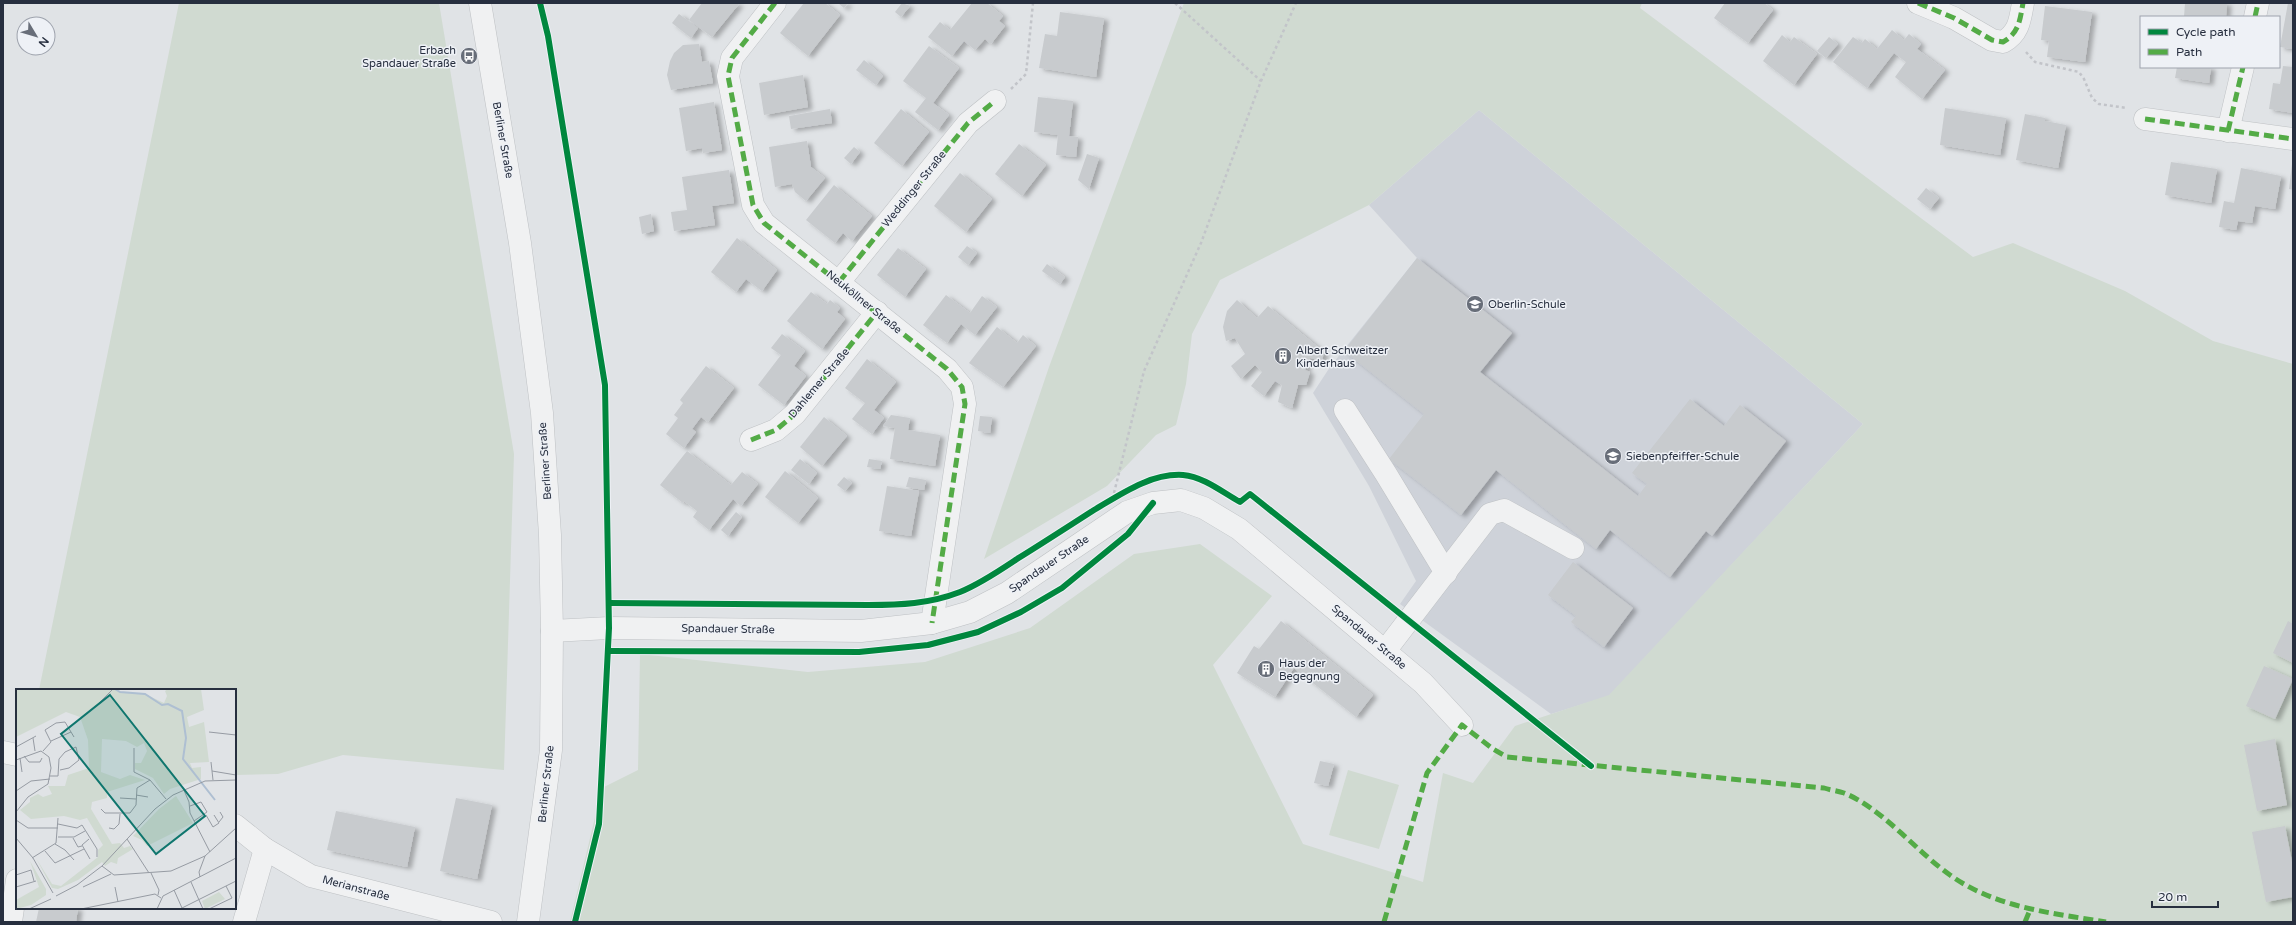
<svg xmlns="http://www.w3.org/2000/svg" width="2296" height="925" font-family="'Varela Round',sans-serif">
	<style>
		.built { fill: #ced2d9 }
		.green { fill: #d0dad1 }
		.building { fill: #c8cbce; filter: url(#shadow) }
		.lines { fill: none; stroke-linecap: round; stroke-linejoin: round }
		.minor-casing { stroke: #bec1c4; stroke-width: 23 }
		.path { stroke: #c2c4c9; stroke-width: 2.5; stroke-dasharray: 3 3; stroke-linecap: butt }
		.minor { stroke: #f0f1f2; stroke-width: 22 }
		.quiet { stroke: #53ab46; stroke-width: 5; stroke-dasharray: 10 5; stroke-linecap: butt }
		.cycleway-casing { stroke: #eef1f6; stroke-width: 8 }
		.cycleway { stroke: #00873e; stroke-width: 6 }
		.labels { text-anchor: middle; dominant-baseline: central; stroke-width: 3; stroke-linejoin: round; paint-order: stroke }
		.poi-label { font-size: 11px; fill: #272f3f; stroke: #eef1f6; text-anchor: start }
		.street-label { font-size: 11px; fill: #272f3f; stroke: #eef1f6 }
		.inset-river { fill: none; stroke: #aebfd2; stroke-width: 2 }
		.inset-road { fill: none; stroke: #969ba3; stroke-width: 1 }
		.view { fill: #0f766e; fill-opacity: 0.15; stroke: #0f766e; stroke-width: 2 }
		.inset-edge { fill: none; stroke: #272f3f; stroke-width: 2 }
	</style>
	<defs>
		<filter id="shadow"><feDropShadow dx="4.5" dy="2.5" stdDeviation="2" flood-color="#0004"/></filter>
	</defs>
	<rect width="100%" height="100%" fill="#e0e3e6"/>
	<path class="built" d="M1479,110l384,314 -254,272 -58,18 -151,-110 16,-23 -47,-95 -56,-93 17,-26 87,-109 -48,-53z"/>
	<g class="green">
		<path d="M179,3h260l75,451 -10,316 -161,-15 -65,19 -43,1v-85h-196z"/>
		<path d="M1184,3h458l-2,5 333,249 40,-14 112,48 88,50 80,23v558h-1723l32,-134 36,-18 2,-116 168,18 117,-10 105,-34 104,-74 66,-10 72,52 -59,69 90,179 120,38 20,-109 30,10 42,-57 94,-31 254,-271 -384,-314 -110,95 -149,75 -28,54 -6,50 -10,41 -20,10 -49,51 -123,73 65,-192z"/>
		<path d="M1348,770l51,15 -20,64 -50,-14z"/>
	</g>
	<g class="building">
		<path d="M702,3h36l1,1 -27,33 -23,-17z"/>
		<path d="M804,3h21l15,12 -32,41 -28,-23z"/>
		<path d="M838,3h10l-4,5z"/>
		<path d="M902,3l8,3 -9,11 -6,-5z"/>
		<path d="M972,3h15l16,13 -4,5 6,5 -14,18 -6,-5 -10,11 -11,-9 -12,15 -24,-19 12,-15 10,8z"/>
		<path d="M1725,3h39l9,7 -25,33 -34,-25z"/>
		<path d="M2185,3h42l-1,14h-42z"/>
		<path d="M2288,3h5v46l-13,-2z"/>
		<path d="M2045,6l47,6 -7,50 -38,-5 2,-16 -8,-1z"/>
		<path d="M1060,12l44,6 -8,59 -57,-9 6,-34 12,2z"/>
		<path d="M679,14l19,14 -7,10 -19,-15z"/>
		<path d="M1892,30l12,10 5,-6 12,10 -4,5 28,21 -23,29 -27,-22 11,-15 -12,-9 -27,35 -34,-26 20,-25 9,6 3,-4 12,10z"/>
		<path d="M1782,35l8,7 4,-5 23,17 -23,31 -31,-24z"/>
		<path d="M1829,37l9,7 -12,14 -9,-7z"/>
		<path d="M699,44l3,18 7,-1 4,22 -42,7 -4,-15 3,-14 4,-8 9,-8z"/>
		<path d="M929,46l30,22 -26,35 16,12 -11,15 -23,-18 11,-14 -23,-17z"/>
		<path d="M864,60l19,16 -7,9 -20,-15z"/>
		<path d="M2283,66l10,1v46l-24,-4 4,-26 7,1z"/>
		<path d="M2177,67h34l-2,16 -34,-5z"/>
		<path d="M803,75l5,32 -44,8 -5,-32z"/>
		<path d="M1038,97l35,4 -4,35 9,1 -2,20 -20,-2 2,-20 -24,-3z"/>
		<path d="M714,102l8,48 -19,3 -1,-5 -16,3 -7,-43z"/>
		<path d="M1945,108l61,10 -6,37 -60,-10z"/>
		<path d="M830,109l2,14 -41,6 -2,-13z"/>
		<path d="M901,109l28,23 -27,34 -28,-23z"/>
		<path d="M2025,114l20,4v3l21,4 -8,43 -42,-8z"/>
		<path d="M807,141l4,26 14,11 -19,23 -11,-9 -3,-8 -17,3 -6,-40z"/>
		<path d="M1019,144l27,21 -24,31 -27,-22z"/>
		<path d="M854,147l6,5 -9,12 -7,-6z"/>
		<path d="M1087,154l12,4 -10,31 -11,-9z"/>
		<path d="M2171,162l46,7 -6,34 -46,-8z"/>
		<path d="M2292,164h1v26l-4,-1z"/>
		<path d="M2241,168l40,8 -6,33 -20,-3 -3,17 -14,-2 -2,9 -17,-3 5,-26 10,2z"/>
		<path d="M729,170l5,33 -22,3 3,19 -41,6 -3,-19 16,-2 -5,-33z"/>
		<path d="M960,173l32,26 -26,33 -32,-26z"/>
		<path d="M834,185l38,31 -20,25 -9,-8 -8,10 -29,-23z"/>
		<path d="M1926,188l13,10 -9,11 -13,-10z"/>
		<path d="M651,214l3,17 -12,3 -3,-17z"/>
		<path d="M737,238l40,32 -15,21 -16,-12 -10,13 -25,-20z"/>
		<path d="M967,246l10,7 -9,12 -10,-8z"/>
		<path d="M898,248l28,21 -21,28 -28,-22z"/>
		<path d="M1417,258l95,75 -32,39 158,124 9,-12 -15,-11 58,-74 34,27 16,-21 46,36 -74,95 -6,-5 -36,46 -60,-47 -14,19 -100,-79 -35,45 -72,-56 35,-45 -80,-63z"/>
		<path d="M1047,264l18,13 -5,7 -18,-13z"/>
		<path d="M811,292l16,12 3,-4 10,8 -3,4 8,7 -23,30 -35,-28z"/>
		<path d="M946,295l24,18 12,-17 15,11 -22,28 -14,-11 -14,19 -24,-18z"/>
		<path d="M1237,300l20,18 11,-12 56,46 -2,9 -12,-3 -5,12 5,2 -4,13h-8l-6,23 -14,-6 4,-17 -7,-4 -11,15 -13,-10 11,-14 -7,-7 -14,14 -10,-13 14,-12 -10,-16 -9,3 -3,-14 4,-16z"/>
		<path d="M997,327l20,16 6,-8 13,11 -33,41 -34,-24z"/>
		<path d="M782,334l23,17 -11,15 12,10 -22,29 -26,-20 23,-30 -10,-7z"/>
		<path d="M867,359l29,23 -22,28 10,8 -12,16 -20,-15 13,-16 -20,-15z"/>
		<path d="M706,366l28,22 -26,34 -7,-5 -9,12 4,3 -12,16 -18,-14 12,-16 -4,-3 9,-12 -3,-3z"/>
		<path d="M891,415l19,3 -2,12 32,5 -5,31 -45,-7 5,-31 -12,-2z"/>
		<path d="M980,416l12,1 -2,16 -12,-2z"/>
		<path d="M824,417l23,19 -25,30 -22,-19z"/>
		<path d="M687,451l44,34 11,-13 16,12 -17,22 -8,-7 -24,31 -16,-13 4,-6 -13,-10 -1,2 -23,-18z"/>
		<path d="M800,459l17,14 -8,11 -18,-14z"/>
		<path d="M869,459l13,2 -2,8 -13,-2z"/>
		<path d="M785,471l33,27 -20,25 -33,-26z"/>
		<path d="M844,477l8,6 -7,8 -8,-6z"/>
		<path d="M909,477l17,3 -2,10 -18,-3z"/>
		<path d="M887,486l32,5 -8,45 -32,-5z"/>
		<path d="M736,512l6,5 -14,19 -7,-6z"/>
		<path d="M1573,562l60,46 -29,39 -33,-25 5,-6 -28,-21z"/>
		<path d="M1281,621l92,74 -17,22 -62,-49 -19,29 -38,-24 17,-27 5,3z"/>
		<path d="M2288,621l5,3v39l-20,-10z"/>
		<path d="M2264,666l29,13 -18,40 -29,-13z"/>
		<path d="M2275,739l12,66 -30,6 -13,-66z"/>
		<path d="M1320,761l14,3 -6,22 -14,-3z"/>
		<path d="M456,798l36,7 -15,74 -37,-8z"/>
		<path d="M336,811l79,16 -8,40 -80,-17z"/>
		<path d="M2285,826l8,41v30l-27,5 -14,-70z"/>
		<path d="M39,908h39l-2,14h-40z"/>
	</g>
	<g class="lines">
		<defs>
			<g id="minor">
				<path d="M480,3l40,240 22,170 8,122 2,96 -1,119 -23,172"/>
				<path d="M775,3l-43,55 -4,18 25,129 11,18 183,146 15,18 3,17 -33,219"/>
				<path d="M1918,3l36,15 38,22 11,2c16,-9 17,-22 20,-39"/>
				<path d="M2255,17l3,-14"/>
				<path d="M2145,119l148,20"/>
				<path d="M2228,131l15,-64"/>
				<path d="M839,282l129,-159 27,-22"/>
				<path d="M1345,410l41,64 60,99"/>
				<path d="M751,440l25,-10 19,-16 82,-102"/>
				<path d="M552,631l57,-3 252,3 71,-8 38,-11 37,-19 120,-81 26,-9 28,-3 23,8 35,21 184,154 39,42"/>
				<path d="M1385,651l105,-137 14,-4 69,38"/>
				<path d="M3,752l14,3"/>
				<path d="M235,825l30,24 46,27 180,46"/>
				<path d="M11,922l6,-42"/>
				<path d="M244,922l21,-73"/>
			</g>
		</defs>
		<use href="#minor" class="minor-casing"/>
		<g class="path">
			<path d="M1175,3l86,78"/>
			<path d="M2026,52l9,10 44,10 5,7 8,19 7,6 28,4"/>
			<path d="M1011,89l15,-15 7,-71"/>
			<path d="M1114,493l30,-122 57,-128 60,-162 35,-78"/>
		</g>
		<use href="#minor" class="minor"/>
		<g class="quiet">
			<path d="M775,3l-43,55 -4,18 25,129 11,18 183,146 15,18 3,17 -33,219"/>
			<path d="M1918,3l36,15 38,22 11,2c16,-9 17,-22 20,-39"/>
			<path d="M2255,17l3,-14"/>
			<path d="M2145,119l148,20"/>
			<path d="M2228,131l15,-64"/>
			<path d="M839,282l129,-159 27,-22"/>
			<path d="M751,440l25,-10 19,-16 82,-102"/>
			<path d="M1384,922l43,-149 35,-48 31,24 14,8 317,31c6,2 14,3 20,5 38,15 73,59 106,82 46,33 102,38 156,47"/>
			<path d="M2025,922l5,-12"/>
		</g>
		<defs>
			<g id="cycleway">
				<path d="M540,3l8,33 57,349 4,243 -10,196 -24,98"/>
				<path d="M609,603l259,2c32,0 61,-1 92,-13 20,-8 39,-21 57,-33 26,-16 52,-33 77,-49 27,-16 57,-37 89,-35 21,2 39,17 57,27l10,-8 341,272"/>
				<path d="M608,651l251,1 69,-7 50,-13 43,-20 41,-24 66,-54 25,-31"/>
			</g>
		</defs>
		<use href="#cycleway" class="cycleway-casing"/>
		<use href="#cycleway" class="cycleway"/>
	</g>
	<defs>
		<symbol id="bus-disc" viewBox="-11 -11 22 22"><circle r="9.5" fill="#686e79" stroke="#eef1f6"/><path d="M-5-6H5V4H4V6H2V4H-2V6H-4V4H-5ZM-3.5-4V0h7V-4ZM-3.5 1.2v1.5H-2V1.2ZM2 1.2v1.5H3.5V1.2Z" fill="#fff"/></symbol>
		<symbol id="school-disc" viewBox="-11 -11 22 22"><circle r="9.5" fill="#686e79" stroke="#eef1f6"/><path d="M0-5L7-2L0 1L-7-2ZM-4 1L0 2.5L4 1V4Q0 6-4 4Z" fill="#fff"/></symbol>
		<symbol id="building-disc" viewBox="-11 -11 22 22"><circle r="9.5" fill="#686e79" stroke="#eef1f6"/><path d="M-4-6H4V6H1V3H-1V6H-4ZM-2.5-4.3h1.7v1.8h-1.7ZM.8-4.3h1.7v1.8H.8ZM-2.5-1h1.7V.8h-1.7ZM.8-1h1.7V.8H.8Z" fill="#fff"/></symbol>
	</defs>
	<g fill-rule="evenodd">
		<use href="#bus-disc" x="459" y="46" width="20" height="20"/>
		<use href="#school-disc" x="1465" y="294" width="20" height="20"/>
		<use href="#building-disc" x="1273" y="346" width="20" height="20"/>
		<use href="#school-disc" x="1603" y="446" width="20" height="20"/>
		<use href="#building-disc" x="1256" y="659" width="20" height="20"/>
	</g>
	<g class="labels">
		<g class="poi-label">
			<text x="456" y="50" text-anchor="end">Erbach<tspan x="456" dy="13">Spandauer Straße</tspan></text>
			<text x="1488" y="304">Oberlin-Schule</text>
			<text x="1296" y="350">Albert Schweitzer<tspan x="1296" dy="13">Kinderhaus</tspan></text>
			<text x="1626" y="456">Siebenpfeiffer-Schule</text>
			<text x="1279" y="663">Haus der<tspan x="1279" dy="13">Begegnung</tspan></text>
		</g>
		<g class="street-label">
			<text transform="translate(503 140) rotate(80)">Berliner Straße</text>
			<text transform="translate(914 189) rotate(-51)">Weddinger Straße</text>
			<text transform="translate(864 302) rotate(39)">Neuköllner Straße</text>
			<text transform="translate(819 383) rotate(-50)">Dahlemer Straße</text>
			<text transform="translate(545 461) rotate(-94)">Berliner Straße</text>
			<text transform="translate(1049 564) rotate(-34)">Spandauer Straße</text>
			<text transform="translate(728 629) rotate(1)">Spandauer Straße</text>
			<text transform="translate(1369 637) rotate(40)">Spandauer Straße</text>
			<text transform="translate(546 784) rotate(-84)">Berliner Straße</text>
			<text transform="translate(356 888) rotate(15)">Merianstraße</text>
		</g>
	</g>
	<g transform="translate(16 689)">
		<rect width="220" height="220" fill="#e0e3e6"/>
		<path d="M0,0h100l5,3 24,2 19,9 3,-7 -2,-5 3,-2h33l3,21 -17,7 2,10 15,-5 5,40 -19,1 2,5 9,-1v12l-31,10 -6,5 -11,-16 -18,-9v-6h6l6,-12 -3,-8 -7,4 -11,-6 -24,-2 -1,33 19,7 10,-4 15,5 -38,12v6l-15,4 -1,7 21,35 8,-1 4,5 6,-2 3,3 -15,9 -1,6 -6,-2 -6,4 -3,-4 -24,18 -20,9 -6,-1 -16,-30 16,26 9,2 37,-29v-7l5,-5 -16,-27 -7,2 -16,-4 -33,3 -11,-9 10,-8v-4l8,-4 5,3 9,-3 -4,-8h17l3,-11 21,-7 -1,-28 -8,-23 -14,-5 -50,25zM160,107l17,27 -46,23 -5,-6 -9,-4 26,-27zM14,172l16,28v6l-15,10 -15,4v-9l23,-13zM203,203l6,7 -20,10 -3,-8z" fill="#d0dad1"/>
		<path class="inset-river" d="M99,0l5,3 25,2 17,11 6,-1 14,7 4,27 -3,21 32,41"/>
		<path class="inset-road" d="M82,15l15,-15M193,43l27,3M17,49l2,13M35,52l20,-9M0,58l20,-11M118,59v24l16,8 16,19M27,62l8,-9 -6,-12 11,-7 9,-1 9,15M8,67l5,6h11l2,-4M4,69l2,14M0,71l25,-9 8,6 2,11 -3,16 -20,13 -12,15M195,73l2,18M196,82l24,4M34,87h8l1,-17 6,-7 11,-5 3,13 -10,8 -9,2M167,99l6,14 1,11 20,39M0,102l15,-10 19,-2M120,106l12,2M104,109l16,1M174,117l11,-4 6,10 -13,9M85,120l4,4h25l6,-8 1,-17 13,-8M190,126l7,12 6,-4 -5,-8M0,131l12,8h30M203,133l4,-5 -3,-5M42,135l19,4 5,-3 15,24v8M93,139l5,1 5,-5 1,-10M42,148h16l11,-6M0,149l17,20 20,35M57,149l5,9 4,-1M73,150l-7,6 8,14M111,150l22,34M39,155l10,6 9,10M29,162l10,12 29,-14M16,169l24,-15 2,-25M86,177l12,9 57,-4 34,-15 31,-28M135,184l8,17 -1,5M0,186l15,-5 3,11M184,188l-1,-5 6,-16M175,193l12,27M0,198l20,-6M67,198l28,-13M99,198l3,15M158,201l8,18M40,207l21,-11 25,-19 53,-57 18,-14 32,-14 31,-1M13,220l22,-10M65,220l74,-15 6,4M141,220l6,-13 73,-38M164,220l56,-28M193,220l23,-11 -6,-12"/>
		<path class="view" d="M94,6l95,121 -49,38 -95,-120z"/>
		<rect width="220" height="220" class="inset-edge"/>
	</g>
	<rect width="2296" height="925" fill="none" stroke="#272f3f" stroke-width="8"/>
	<rect x="2140" y="16" width="140" height="52" fill="#eef1f6" stroke="#9ea3ad"/>
	<rect x="2148" y="29" width="20" height="6" fill="#00873e" stroke="#9ea3ad"/>
	<text x="2176" y="36" font-size="12" fill="#272f3f">Cycle path</text>
	<rect x="2148" y="49" width="20" height="6" fill="#53ab46" stroke="#9ea3ad"/>
	<text x="2176" y="56" font-size="12" fill="#272f3f">Path</text>
	<g transform="translate(36 36) rotate(128)"><circle r="19" fill="#eef1f6" stroke="#9ea3ad"/>
	<path d="M0-3L7 15L0 10L-7 15Z" fill="#686e79"/>
	<text y="-6" font-size="11" font-weight="bold" text-anchor="middle" fill="#272f3f">N</text>
	</g>
	<path d="M2152 901v6h66v-6" fill="none" stroke="#272f3f" stroke-width="2"/>
	<text x="2158" y="901" font-size="12" fill="#272f3f" stroke="#eef1f6" stroke-width="3" paint-order="stroke">20 m</text>
</svg>
